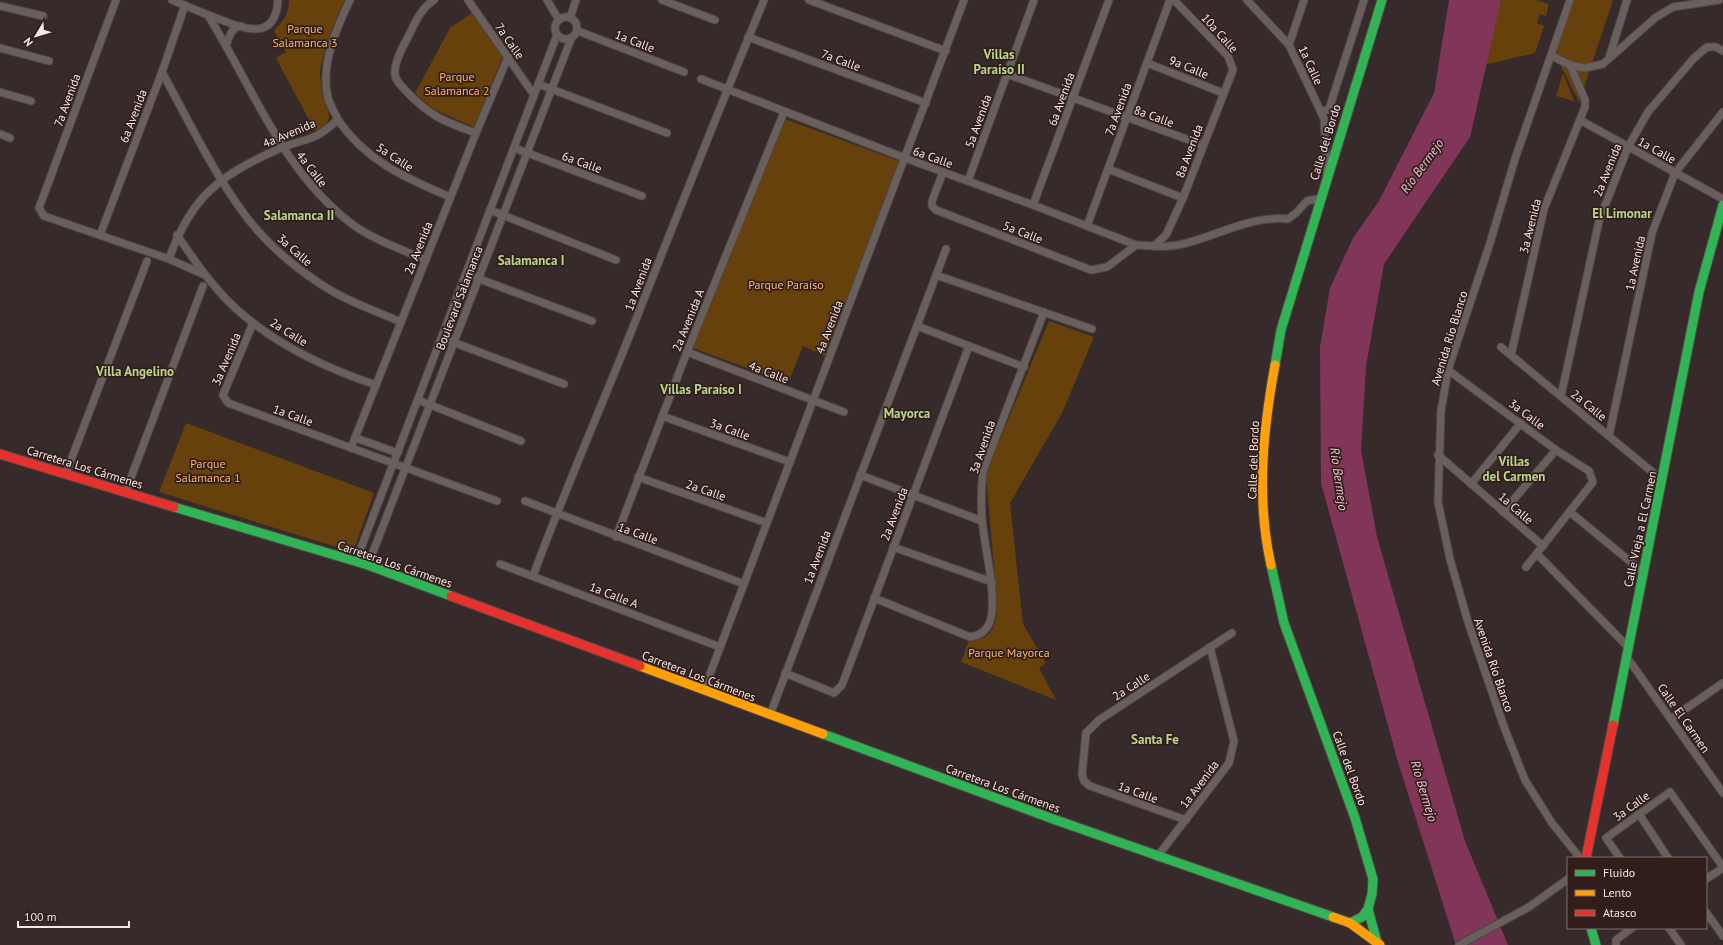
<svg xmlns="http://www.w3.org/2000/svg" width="1723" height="945" font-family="'PT Sans',sans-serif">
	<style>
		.green { fill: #66410c }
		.water { fill: #813659 }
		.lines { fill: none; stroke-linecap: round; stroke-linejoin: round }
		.street-casing { stroke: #504746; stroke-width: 9 }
		.fast-casing { stroke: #504746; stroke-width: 11 }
		.slow-casing { stroke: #504746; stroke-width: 11 }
		.jam-casing { stroke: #504746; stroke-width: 11 }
		.street { stroke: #69605e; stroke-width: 7 }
		.fast { stroke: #30b455; stroke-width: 9 }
		.slow { stroke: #ff9f0a; stroke-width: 9 }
		.jam { stroke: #e5322d; stroke-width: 9 }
		.labels { text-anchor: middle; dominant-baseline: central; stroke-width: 3.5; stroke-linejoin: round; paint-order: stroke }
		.park-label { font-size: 12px; fill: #f9b86d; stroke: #311e1a }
		.street-label { font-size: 12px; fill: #f5e7e4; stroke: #311e1a }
		.neighbourhood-label { font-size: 13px; font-weight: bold; fill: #b9d68e; stroke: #311e1a }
		.water-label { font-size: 13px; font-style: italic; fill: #f1c1d4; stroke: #311e1a }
	</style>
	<rect width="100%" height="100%" fill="#362b2a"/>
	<g class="green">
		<path d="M289,0h56c-7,12 -24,58 -25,72 -1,12 10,38 9,45 -1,8 -8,11 -14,14l-39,-73 10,-6 -12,-21c9,-10 15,-17 15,-31z"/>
		<path d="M1478,0h57l14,4 -3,12 -6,-2 -3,9 7,3 -9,27 -68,16z"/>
		<path d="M1569,0h44l-34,102 -19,-38 -10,-6z"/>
		<path d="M472,13l31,43 -29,71 -41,-18 -18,-16 35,-65z"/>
		<path d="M1563,73l11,28 -18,-5z"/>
		<path d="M785,119l114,42 -73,195 -23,-10 -15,37 -95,-35z"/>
		<path d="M1049,321l45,16 -32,76 -52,90 13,121 23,39 -7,5 17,32 -95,-38 8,-22c25,0 27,-15 28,-36l-11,-131z"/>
		<path d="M186,423l188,70 -21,59 -194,-60z"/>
	</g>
	<path class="water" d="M1449,0h52l-31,137 -86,127 -18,102 -5,84 16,87 88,304 43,104h-52l-58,-183 -77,-279 -1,-136 10,-59 23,-50 26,-37 55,-108z"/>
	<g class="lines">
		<defs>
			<g id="street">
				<path d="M116,0l-77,208 5,8 125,43 36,16"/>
				<path d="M172,0l36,15 18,31"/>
				<path d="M434,0c-14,9 -20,25 -27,39 -5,9 -13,25 -12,35 0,7 7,12 11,17 25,26 37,30 70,42"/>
				<path d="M468,0l66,95"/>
				<path d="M547,0l12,20"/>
				<path d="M662,0l53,20"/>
				<path d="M809,0l137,51"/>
				<path d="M1247,0l42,45 32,67 3,7 3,56"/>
				<path d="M1570,0l-55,159 -25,84 -42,127 -7,41 -3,91 12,57 18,63 36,105 21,53 27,43 28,35"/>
				<path d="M0,6l43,10"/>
				<path d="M208,15c27,9 67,33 70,-15"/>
				<circle cx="566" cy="28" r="11"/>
				<path d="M570,18l6,-18"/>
				<path d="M241,26c-10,1 -12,12 -15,20 36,64 66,133 126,178 22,16 49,25 74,36"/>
				<path d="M578,31l106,41"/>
				<path d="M748,37l178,66"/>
				<path d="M1289,45l15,-45"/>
				<path d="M0,48l49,13"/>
				<path d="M1552,56l18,9 15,3 18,-4 52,-46 18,-11 46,-7"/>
				<path d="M1609,58l18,-58"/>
				<path d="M1147,63l76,30"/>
				<path d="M162,72c24,44 46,90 75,132 21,31 50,58 82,79 25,17 54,27 82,39"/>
				<path d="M1007,74l196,71"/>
				<path d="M701,79l204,79 128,47 103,40 18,1 12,-11 17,-37 50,-128 -5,-14 -54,-56"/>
				<path d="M538,84l129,49"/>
				<path d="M0,92l31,9"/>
				<path d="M1321,112l8,-3 35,-109"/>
				<path d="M338,120c29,42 68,58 112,77"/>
				<path d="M1580,120l143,79"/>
				<path d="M0,134l10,4"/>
				<path d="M514,148l128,48"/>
				<path d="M1108,169l75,29"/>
				<path d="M943,172l-11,29v5l4,4 155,60 16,-3 29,-22"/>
				<path d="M968,181l66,-181"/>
				<path d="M1033,205l76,-205"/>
				<path d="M490,210l126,50"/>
				<path d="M1087,226l83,-226"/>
				<path d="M100,235l62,-163 23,-67"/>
				<path d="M177,235c15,22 30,44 49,64 40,41 96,68 150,86"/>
				<path d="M1154,246c43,5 85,-32 134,-27l8,-6 11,-12 14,-3"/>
				<path d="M169,259c22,-63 52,-85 112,-111 11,-5 24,-7 35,-12 8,-4 15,-11 22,-16 -3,-7 -8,-15 -10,-22 -8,-33 8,-69 22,-98"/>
				<path d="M466,274l126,47"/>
				<path d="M936,275l156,54"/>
				<path d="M253,323l-30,72 5,8 269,98"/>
				<path d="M917,326l107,41"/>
				<path d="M442,338l122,46"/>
				<path d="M1501,347l161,133"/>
				<path d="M687,352l157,60"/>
				<path d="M1511,355l33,-146 41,-102v-7l-15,-35"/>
				<path d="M1448,370l108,80 33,21 4,11 -67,85"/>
				<path d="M1561,396l38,-175 29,-74 20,-35 46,-54 13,-11h9l7,4"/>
				<path d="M418,400l103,41"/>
				<path d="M662,416l128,46"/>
				<path d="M1609,436l43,-203 23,-60 48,-61"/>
				<path d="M356,438l42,15"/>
				<path d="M351,448l125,-315 32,-76"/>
				<path d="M1438,455l105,91"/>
				<path d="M66,473l81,-212"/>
				<path d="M860,475l122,46"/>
				<path d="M638,477l129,46"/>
				<path d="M1471,484l50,-61"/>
				<path d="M126,491l77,-205"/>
				<path d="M525,501l219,83"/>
				<path d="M1503,512l53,-62"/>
				<path d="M1570,512l73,60"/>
				<path d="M616,537l71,-185 97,-240"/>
				<path d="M893,547l99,35"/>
				<path d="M1537,554l91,93"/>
				<path d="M356,561l201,-526"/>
				<path d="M500,564l220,83"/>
				<path d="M368,565l203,-526"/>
				<path d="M533,576c31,-84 67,-166 100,-249 43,-109 86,-218 131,-327"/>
				<path d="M874,598l96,39c9,-1 15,-5 19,-13 10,-21 -5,-79 -7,-104 -1,-16 -1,-33 1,-49l61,-159"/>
				<path d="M1626,656l97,137"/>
				<path d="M785,673l49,20 8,-8 127,-339"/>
				<path d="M704,690l260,-690"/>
				<path d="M770,715l176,-466"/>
				<path d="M1671,719l52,-36"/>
				<path d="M1639,814l29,44"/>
				<path d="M1186,820l-96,-34 -6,-5 -2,-7 4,-41 13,-13 133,-87"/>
				<path d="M1157,857l72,-94 5,-22 -24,-94"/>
				<path d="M1620,858l-14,-20 64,-46 53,75"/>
				<path d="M1706,879l17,-11"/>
				<path d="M1706,912l17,24"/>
				<path d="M1669,928l12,17"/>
				<path d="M1459,945l70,-38 39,-28"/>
				<path d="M1616,945v-5l16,-12"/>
			</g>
			<g id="fast">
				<path d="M1275,365l6,-35 101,-330"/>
				<path d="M174,507l194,58 83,31"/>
				<path d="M1271,565l13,58 71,195 18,61 -1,15 -4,15 9,33"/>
				<path d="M1613,725l86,-433 24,-87"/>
				<path d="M823,734l230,85 280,98"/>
				<path d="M1350,923l12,-6 6,-8"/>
				<path d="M1591,928l5,17"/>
			</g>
			<g id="slow">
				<path d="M1271,565c-15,-66 -8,-135 4,-200"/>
				<path d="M640,666l183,68"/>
				<path d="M1333,917l17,6 30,22"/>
			</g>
			<g id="jam">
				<path d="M0,454l174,53"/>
				<path d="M451,596l189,70"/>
				<path d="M1586,858l27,-133"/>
			</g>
		</defs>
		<use href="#street" class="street-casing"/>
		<use href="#fast" class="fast-casing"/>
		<use href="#slow" class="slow-casing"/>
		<use href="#jam" class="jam-casing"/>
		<use href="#street" class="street"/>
		<use href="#fast" class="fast"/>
		<use href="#slow" class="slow"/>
		<use href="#jam" class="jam"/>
	</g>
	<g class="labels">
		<g class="park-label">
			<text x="305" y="28">Parque<tspan x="305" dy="14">Salamanca 3</tspan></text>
			<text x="457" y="76">Parque<tspan x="457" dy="14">Salamanca 2</tspan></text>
			<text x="786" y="284">Parque Paraíso</text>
			<text x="208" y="463">Parque<tspan x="208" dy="14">Salamanca 1</tspan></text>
			<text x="1009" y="652">Parque Mayorca</text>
		</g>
		<g class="street-label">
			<text transform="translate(1220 33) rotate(48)">10a Calle</text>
			<text transform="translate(510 41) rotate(55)">7a Calle</text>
			<text transform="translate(635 41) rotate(21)">1a Calle</text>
			<text transform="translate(841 60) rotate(20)">7a Calle</text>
			<text transform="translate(1311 65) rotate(65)">1a Calle</text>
			<text transform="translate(1189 67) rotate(22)">9a Calle</text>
			<text transform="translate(1061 99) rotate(-70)">6a Avenida</text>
			<text transform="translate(67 100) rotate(-70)">7a Avenida</text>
			<text transform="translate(1118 109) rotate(-70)">7a Avenida</text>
			<text transform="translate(133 116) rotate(-69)">6a Avenida</text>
			<text transform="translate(1154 116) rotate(20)">8a Calle</text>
			<text transform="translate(978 121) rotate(-70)">5a Avenida</text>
			<text transform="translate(289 133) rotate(-23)">4a Avenida</text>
			<text transform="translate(1325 142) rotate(-73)">Calle del Bordo</text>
			<text transform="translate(1657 150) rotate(29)">1a Calle</text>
			<text transform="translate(1189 151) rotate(-69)">8a Avenida</text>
			<text transform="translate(395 157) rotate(33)">5a Calle</text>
			<text transform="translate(933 157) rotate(20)">6a Calle</text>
			<text transform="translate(582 162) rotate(20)">6a Calle</text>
			<text transform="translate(312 169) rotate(52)">4a Calle</text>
			<text transform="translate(1607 170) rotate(-68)">2a Avenida</text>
			<text transform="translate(1530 226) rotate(-76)">3a Avenida</text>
			<text transform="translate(1023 232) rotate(21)">5a Calle</text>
			<text transform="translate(418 248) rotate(-68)">2a Avenida</text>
			<text transform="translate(295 250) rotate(41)">3a Calle</text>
			<text transform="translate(1635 263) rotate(-78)">1a Avenida</text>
			<text transform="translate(638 284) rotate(-69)">1a Avenida</text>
			<text transform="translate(459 298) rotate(-69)">Boulevard Salamanca</text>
			<text transform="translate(688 320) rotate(-68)">2a Avenida A</text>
			<text transform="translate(829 327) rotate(-69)">4a Avenida</text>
			<text transform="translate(289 332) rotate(32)">2a Calle</text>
			<text transform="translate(1449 338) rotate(-73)">Avenida Río Blanco</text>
			<text transform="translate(226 359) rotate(-67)">3a Avenida</text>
			<text transform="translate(769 372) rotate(21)">4a Calle</text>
			<text transform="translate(1589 405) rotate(39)">2a Calle</text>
			<text transform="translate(1527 414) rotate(37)">3a Calle</text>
			<text transform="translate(293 415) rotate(20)">1a Calle</text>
			<text transform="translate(730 429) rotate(20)">3a Calle</text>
			<text transform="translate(982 447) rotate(-71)">3a Avenida</text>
			<text transform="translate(1253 460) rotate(-88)">Calle del Bordo</text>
			<text transform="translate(85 467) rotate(17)">Carretera Los Cármenes</text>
			<text transform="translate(706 490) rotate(19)">2a Calle</text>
			<text transform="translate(1516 508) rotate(41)">1a Calle</text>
			<text transform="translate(894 514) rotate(-69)">2a Avenida</text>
			<text transform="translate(1640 529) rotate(-78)">Calle Vieja a El Carmen</text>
			<text transform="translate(638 533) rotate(20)">1a Calle</text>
			<text transform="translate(817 557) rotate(-69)">1a Avenida</text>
			<text transform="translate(395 564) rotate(19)">Carretera Los Cármenes</text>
			<text transform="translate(614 595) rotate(21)">1a Calle A</text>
			<text transform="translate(1494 665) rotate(71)">Avenida Río Blanco</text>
			<text transform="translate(699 676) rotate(21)">Carretera Los Cármenes</text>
			<text transform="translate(1131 686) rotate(-33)">2a Calle</text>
			<text transform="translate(1684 718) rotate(55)">Calle El Carmen</text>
			<text transform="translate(1350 768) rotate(70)">Calle del Bordo</text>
			<text transform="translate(1199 784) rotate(-53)">1a Avenida</text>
			<text transform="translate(1003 788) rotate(20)">Carretera Los Cármenes</text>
			<text transform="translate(1138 792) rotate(20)">1a Calle</text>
			<text transform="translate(1631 806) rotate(-36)">3a Calle</text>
		</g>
		<g class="neighbourhood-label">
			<text x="999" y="54">Villas<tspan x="999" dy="15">Paraíso II</tspan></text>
			<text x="1622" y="213">El Limonar</text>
			<text x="299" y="215">Salamanca II</text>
			<text x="531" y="260">Salamanca I</text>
			<text x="135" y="371">Villa Angelino</text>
			<text x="701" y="389">Villas Paraíso I</text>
			<text x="907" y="413">Mayorca</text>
			<text x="1514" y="461">Villas<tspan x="1514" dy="15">del Carmen</tspan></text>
			<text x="1155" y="739">Santa Fe</text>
		</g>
		<g class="water-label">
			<text transform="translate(1422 166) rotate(-54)">Río Bermejo</text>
			<text transform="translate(1339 479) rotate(82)">Río Bermejo</text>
			<text transform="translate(1424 791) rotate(73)">Río Bermejo</text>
		</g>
	</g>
	<rect x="1567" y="857" width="140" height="72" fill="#311e1a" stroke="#7f6e6b"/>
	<rect x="1575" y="870" width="20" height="6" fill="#30b455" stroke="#7f6e6b"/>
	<text x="1603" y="877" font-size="12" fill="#f5e7e4">Fluido</text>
	<rect x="1575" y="890" width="20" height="6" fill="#ff9f0a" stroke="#7f6e6b"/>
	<text x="1603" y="897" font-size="12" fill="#f5e7e4">Lento</text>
	<rect x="1575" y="910" width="20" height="6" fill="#e5322d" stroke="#7f6e6b"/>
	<text x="1603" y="917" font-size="12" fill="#f5e7e4">Atasco</text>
	<g transform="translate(36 36) rotate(232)" stroke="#311e1a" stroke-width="3" paint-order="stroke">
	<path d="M0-3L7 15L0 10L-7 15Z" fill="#f5e7e4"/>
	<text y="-6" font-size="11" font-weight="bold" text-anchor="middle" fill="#f5e7e4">N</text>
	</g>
	<path d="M18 921v6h111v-6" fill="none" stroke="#f5e7e4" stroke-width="2"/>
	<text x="24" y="921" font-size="12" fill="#f5e7e4" stroke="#311e1a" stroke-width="3" paint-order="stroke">100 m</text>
</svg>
